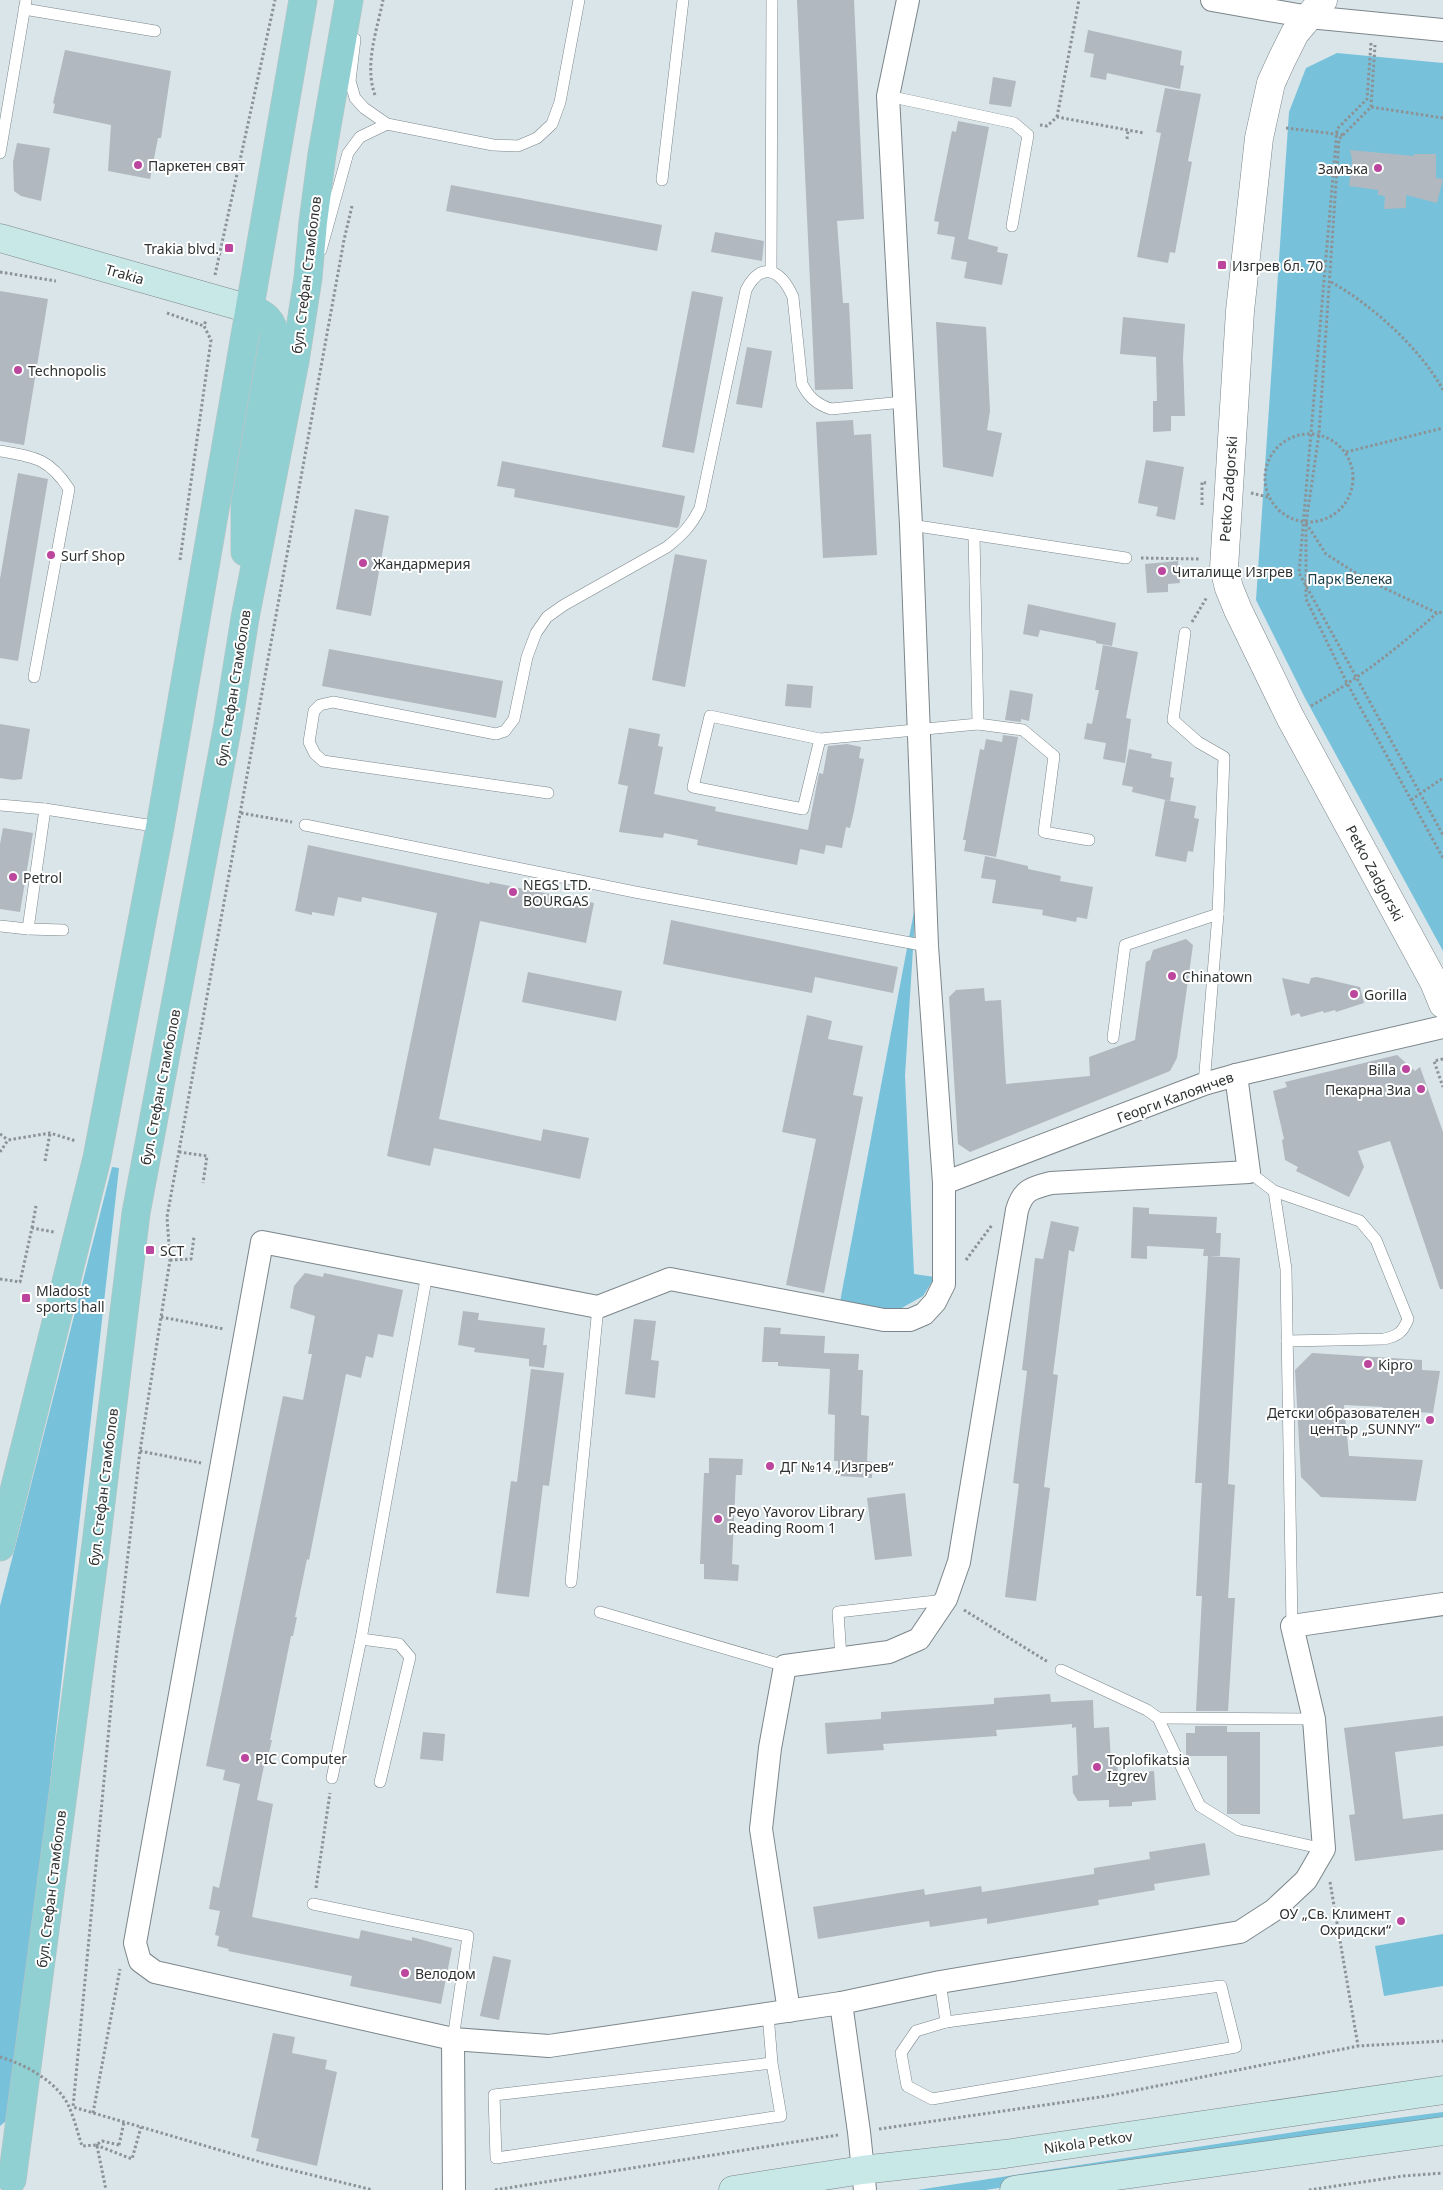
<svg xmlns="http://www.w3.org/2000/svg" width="1443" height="2190" font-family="'Noto Sans',sans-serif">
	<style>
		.green { fill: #77c1da }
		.building { fill: #b1b8bf }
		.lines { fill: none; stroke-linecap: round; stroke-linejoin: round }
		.service-casing { stroke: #7c868a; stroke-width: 12 }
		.minor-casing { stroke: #7c868a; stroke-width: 24 }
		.tertiary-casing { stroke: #7c868a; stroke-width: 29 }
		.secondary-casing { stroke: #7c868a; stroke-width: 29 }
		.primary-casing { stroke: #c0c2c2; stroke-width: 29 }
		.path { stroke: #8c9396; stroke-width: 3; stroke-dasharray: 2.5 2.5; stroke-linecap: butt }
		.service { stroke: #fff; stroke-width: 11 }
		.minor { stroke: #fff; stroke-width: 22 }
		.tertiary { stroke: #fff; stroke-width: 28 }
		.secondary { stroke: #c8e8e8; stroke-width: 28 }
		.primary { stroke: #91d0d2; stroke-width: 28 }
		.path-bridge { stroke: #8c9396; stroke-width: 3; stroke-dasharray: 2.5 2.5; stroke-linecap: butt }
		.poi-dot { fill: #bc469d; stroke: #fff; stroke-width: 2 }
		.labels { text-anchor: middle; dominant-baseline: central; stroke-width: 4; stroke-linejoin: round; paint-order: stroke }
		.poi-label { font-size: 14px; fill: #2e3233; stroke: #fff; text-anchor: start }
		.street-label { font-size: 14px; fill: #2e3233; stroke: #fff }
		.park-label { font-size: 14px; fill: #193d48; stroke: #fff }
	</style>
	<rect width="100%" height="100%" fill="#dae5e9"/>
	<g class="green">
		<path d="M1337,53l106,10v888l-138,-253 -49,-98 33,-488 17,-44z"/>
		<path d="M916,901l-11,175 9,198 21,3 -12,19 -23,13 -61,-2z"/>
		<path d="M112,1167l7,1 -106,947 -13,11v-520z"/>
		<path d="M1443,1934v52l-59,10 -9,-50z"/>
		<path d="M1443,2112v9l-120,20 -338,49h-68l404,-62z"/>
	</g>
	<g class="building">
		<path d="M797,0h57l10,219 -27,2 6,82h6l4,86 -38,1z"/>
		<path d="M1088,30l94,21 -2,14 4,1 -4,23 -73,-16 -1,7 -16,-3 4,-23 -10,-2z"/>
		<path d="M65,50l106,21 -10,67h-3l-8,41 -42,-8 3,-46 -58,-12 2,-9 -2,-1z"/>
		<path d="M993,77l23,4 -5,26 -22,-3z"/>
		<path d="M1165,88l36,6 -13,67 4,1 -17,91 -5,-1 -2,11 -31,-6 24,-124 -5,-1z"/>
		<path d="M958,121l31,6 -21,112 30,8 -1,5 11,2 -6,31 -38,-7 3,-16 -16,-3 4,-22 -18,-3 2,-12 -5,-1 4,-21 14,-69 4,1z"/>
		<path d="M17,143l33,5 -9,53 -20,-5 -7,-5 -1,-29z"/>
		<path d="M1350,150l64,6v-2h22v24l7,1 -6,24 -31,-8v13l-22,1 1,-13 -7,-1v-5l-29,-4 3,-26z"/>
		<path d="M451,185l211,40 -5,26 -211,-40z"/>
		<path d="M715,232l49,9 -2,20 -51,-9z"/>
		<path d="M0,291l48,8 -24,146 -24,-4z"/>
		<path d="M692,291l31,6 -29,156 -32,-6z"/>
		<path d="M1123,317l62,7 -2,34 2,58h-14v15l-18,1v-31h4l-1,-44 -36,-3z"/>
		<path d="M936,322l50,5 4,84 -3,19 15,3 -9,44 -50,-10z"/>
		<path d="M747,347l25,4 -10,57 -26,-4z"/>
		<path d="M853,420l1,15 17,-1 6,121 -54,3 -7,-136z"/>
		<path d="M1146,460l38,7 -9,53 -19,-4 2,-9 -20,-4z"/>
		<path d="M502,461l183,35 -6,30 -2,2 -163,-31 1,-8 -18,-3z"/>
		<path d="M18,473l30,6 -30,182 -18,-3v-79z"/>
		<path d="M355,509l34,7 -18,100 -35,-7z"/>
		<path d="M675,554l32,6 -22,127 -33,-7z"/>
		<path d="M1178,561l2,22 -12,1v8l-21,1 -2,-29z"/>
		<path d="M1028,604l88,19 -4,23 -16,-3v-2l-56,-11 -2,7 -15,-3z"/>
		<path d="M1103,645l35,7 -12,66 5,1 -6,44 -22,-4 3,-16 -22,-4 3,-16 5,1 7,-34h-4z"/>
		<path d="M329,649l174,32 -7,37 -174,-32z"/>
		<path d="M787,684l26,2 -2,22 -26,-2z"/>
		<path d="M1010,690l23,4 -4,27 -8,-2v3l-16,-2z"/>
		<path d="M0,724l30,5 -8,50 -9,1 -13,-2z"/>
		<path d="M629,728l31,6 -2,12 5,1 -9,47 62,13 -1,4 93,19 11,-57 4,1 5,-28 19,-2 14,3 -2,11 5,1 -10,52 -4,17 -4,-1 -4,21 -16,-3 -2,9 -24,-5 -3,16 -100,-20 1,-5 -34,-7 -1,5 -44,-6 9,-46 -10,-2z"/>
		<path d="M1003,735l15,2 -22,120 -32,-6 2,-11h-3l17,-91 4,1 2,-11 16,3z"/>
		<path d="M1129,749l23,5 -1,4 21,4 -2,15 4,1 -4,23 -38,-9 1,-5 -11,-2z"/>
		<path d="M1165,800l31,6 -2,12 5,1 -6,33 -5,-1 -2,11 -31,-6z"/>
		<path d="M3,828l30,5 -13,79 -20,-3v-65z"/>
		<path d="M308,845l181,39 1,-2 104,21 -8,40 -106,-22 -41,198 102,22 2,-12 46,9 -9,41 -146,-31 -4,18 -43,-10 50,-243 -75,-16 -1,5 -23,-5 -4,19 -22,-4v3l-17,-4z"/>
		<path d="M985,856l43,10v3l33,7 -1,5 33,6 -6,32 -10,-2 -1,5 -34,-7 1,-5 -51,-7 4,-23 -15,-2z"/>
		<path d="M671,920l227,47 -5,26 -78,-16 -3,16 -149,-29z"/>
		<path d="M1186,939l7,6 -16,113 -7,13 -200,81 -12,-8 -9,-147 7,-7 28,-2 1,13 16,-1 5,84 84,-8 -1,-19 46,-17 11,-78 4,-2 3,-10z"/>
		<path d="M528,972l94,19 -6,30 -94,-19z"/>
		<path d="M1317,977l43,10 4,16 -28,9 -1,-2 -11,3 -1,-2 -22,6 -2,-4 -8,3 -9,-38 27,6 2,-6z"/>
		<path d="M807,1015l25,6 -4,18 35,7 -10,49 10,2 -39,196 -38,-8 30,-146 -34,-7z"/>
		<path d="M1397,1055l18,16 5,-4 23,65v157h-3l-50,-148 -32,10 6,16 -15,30 -53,-26 2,-4 -13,-7 -3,-20 2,-1 -11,-48 14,-4 -2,-5z"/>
		<path d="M1133,1207l16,1v6l68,3 -1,16h5l-1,23h-17l1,-7 -57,-3v13l-16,-1z"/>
		<path d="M1051,1221l28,6 -5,25 -5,-2 -16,124 5,1 -14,112 6,1 -14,113 -31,-4 14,-113 -6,-1 14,-112 -5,-1 13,-112 8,1z"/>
		<path d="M1208,1256l32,2 -12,226 7,1 -7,113h7l-7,113h-32l6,-115h-6l6,-113h-7z"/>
		<path d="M305,1273l18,4 1,-4 79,17 -10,47 -15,-3 -5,24 -7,-2 -5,22 -15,-4 -37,186 -2,-1 -12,58h2l-4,19h-2l-21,104h2l-5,21h-2l-8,39 16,4 -21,113 107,22 2,-9 51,11v-4l40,11 -11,56 -91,-18 2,-10 -124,-25 1,-2 -12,-3 2,-10 -4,-1 5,-24 -11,-2 4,-23 6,2 21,-104 -17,-4 2,-10 -19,-4 77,-370 20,4 9,-46h-4l7,-38 -25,-8 4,-22z"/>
		<path d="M463,1311l16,2 -1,7 67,8 -2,17h4l-3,23 -15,-2v-7l-55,-7 1,-4 -17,-3z"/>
		<path d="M634,1319l22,2 -5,39 8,1 -4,37 -30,-4z"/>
		<path d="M764,1327l17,1 -1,6 45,2 -1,17 35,1 -1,16h5l-2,45 8,1 -2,45 5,1v16l-34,-2v-15h-4l1,-46 -7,-1 2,-45 -52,-3v-4h-16z"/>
		<path d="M1312,1353l110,7v10l18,1 -7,42 -51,-3 1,-3 -39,-2 5,51 74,4 -7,41 -95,-4 -20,-20 -6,-107z"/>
		<path d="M531,1369l33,4 -15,113 -6,-1 -14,112 -33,-4 15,-112 6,1z"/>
		<path d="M709,1458l34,1 -1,16h-6l-4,89 7,1 -1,16 -34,-2v-15h-4l4,-91h5z"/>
		<path d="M905,1493l7,63 -37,4 -8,-62z"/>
		<path d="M1050,1694l1,8 42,-2 1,28 15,-1 2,35h6l1,12 36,-3 2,29 -24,2v4l-23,1v-7l-31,1 -5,-8 -1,-17 6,-1 -2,-48 -4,1v-4l-76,6 1,6 -114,8 1,6 -57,4 -2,-31 56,-4v-7l113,-8v-6z"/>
		<path d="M1443,1716v30l-48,6 8,67 40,-5v36l-88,11 -6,-46 6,-1 -11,-86z"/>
		<path d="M1195,1726h32v6h33v82h-33v-58h-41v-23h9z"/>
		<path d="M423,1732l22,2 -2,27 -23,-2z"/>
		<path d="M1205,1843l5,32 -56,9 1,6 -57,10 1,5 -112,19v-6l-57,9 -1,-6 -111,18 -5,-32 111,-18 1,6 56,-9 1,6 112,-18v-6l56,-9 -1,-7z"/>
		<path d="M493,1956l18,4 -12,60 -19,-4z"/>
		<path d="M273,2033l22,4 -3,16 35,7 -2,9 12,3 -20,94 -61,-15 3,-12 -8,-2z"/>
	</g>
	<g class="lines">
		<defs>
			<g id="service">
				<path d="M24,9l131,22"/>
				<path d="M355,39l-5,42 5,17 9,10 23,16 106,21 25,1 19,-8 15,-14 8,-22 19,-102"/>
				<path d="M888,96l126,27 14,12 -16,91"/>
				<path d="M0,153l26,-153"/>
				<path d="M662,180l21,-180"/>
				<path d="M321,250l27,-97 12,-16 27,-13"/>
				<path d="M771,272l1,-272"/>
				<path d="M0,451c34,6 49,7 69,38l-35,188"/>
				<path d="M911,525l215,33"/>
				<path d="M1185,633l-12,87 25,22 26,15 -6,157 -14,170"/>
				<path d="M978,724l45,6 31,26 -10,76 45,8"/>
				<path d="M820,739l-110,-23 -17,71 110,22 17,-70 158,-15 -4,-189"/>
				<path d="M548,793l-225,-32 -8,-7 -6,-12 5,-31 6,-6 13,-3 163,32 9,-3 9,-12 13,-62 9,-24 11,-16 17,-12 103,-58c15,-12 25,-22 33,-39l46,-218c16,-30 35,-20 47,7l9,87c7,13 14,20 29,25l72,-7"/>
				<path d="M0,805l45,4 115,18"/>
				<path d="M305,825l330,67 292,54"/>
				<path d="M0,926l28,3 17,-120"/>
				<path d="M28,929l35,1"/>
				<path d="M1113,1038l12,-93 93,-31"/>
				<path d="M1249,1172l25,19 12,78 6,357"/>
				<path d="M1274,1191l86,30 16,19 32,79c-5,13 -10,17 -24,20l-97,2"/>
				<path d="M571,1582l27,-275"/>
				<path d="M600,1612l185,54"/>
				<path d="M361,1639l38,5 11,13 -30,125"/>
				<path d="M841,1658l-3,-46 107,-12"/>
				<path d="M1061,1670l86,40 11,8 42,88 39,24 85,19"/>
				<path d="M1158,1718l156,1"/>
				<path d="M332,1778l29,-139 66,-365"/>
				<path d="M313,1904l155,32 -15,103"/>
				<path d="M940,1982l6,40"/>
				<path d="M1221,1986l15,61 -304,52 -25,-13 -6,-33 15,-22 30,-9z"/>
				<path d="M768,2014l4,49 9,53 -285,42 -2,-63 278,-32"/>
			</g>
			<g id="minor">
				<path d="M1212,0l97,17 134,13"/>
				<path d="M944,1183l260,-99 32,-9 207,-48"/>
				<path d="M841,2003l99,-21 300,-50 34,-22 32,-30 18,-31 -10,-130 -22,-93 151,-22"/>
				<path d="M789,2011l-28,-182 9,-81 15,-82 104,-14 30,-13 27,-40 13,-37 58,-352c6,-20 14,-22 34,-27l198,-11 -13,-97"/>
				<path d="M453,2039l-298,-67 -15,-11 -5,-18 127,-701 336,65 72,-28 214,41h26l14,-6 11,-12 9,-18v-101l-17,-237 -16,-421 -23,-429 20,-96"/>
				<path d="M454,2190l-1,-151 96,7 292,-43 18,129 6,58"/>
			</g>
			<path id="tertiary" d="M1323,0l-28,33 -13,26 -11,24 -12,55 -19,173 -16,257 5,20 9,22 52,107 144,265 9,22"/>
			<g id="secondary">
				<path d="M0,238l250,71"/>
				<path d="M733,2190l129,-20 143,-16 438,-64"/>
				<path d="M1014,2190l429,-59"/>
			</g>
			<g id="primary">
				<path d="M245,552v-48l29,-168c0,-15 -10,-23 -24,-27"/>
				<path d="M0,1547l97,-389 63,-331 143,-827"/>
				<path d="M12,2180l84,-636 40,-331 92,-489 17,-106 50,-257 13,-83 5,-56 9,-68 27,-154"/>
			</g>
		</defs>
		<use href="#service" class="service-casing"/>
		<use href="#minor" class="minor-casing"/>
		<use href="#tertiary" class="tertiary-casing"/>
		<use href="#secondary" class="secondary-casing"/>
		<use href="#primary" class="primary-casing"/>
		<g class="path">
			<path d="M1371,43l-4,56 -30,30 -38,444 144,262"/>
			<path d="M375,95c-11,-30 2,-65 8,-95"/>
			<path d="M1371,107l4,-62"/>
			<path d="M1057,117l22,-117"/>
			<path d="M1443,118l-72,-11 -32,32 -20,295 -13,89v76l42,86 95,173"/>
			<path d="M1040,125l7,1 10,-9 87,16"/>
			<path d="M1286,128l58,7"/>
			<path d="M1127,139l1,-9"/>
			<path d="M352,206l-8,34 -177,977 3,43 -30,191 -26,224 -41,432 194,57 106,26"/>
			<path d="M0,272l56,9"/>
			<path d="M215,275l60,-275"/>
			<path d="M1331,282c40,22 90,67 112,108"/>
			<path d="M167,313l37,13"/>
			<circle cx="1309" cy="478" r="44"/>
			<path d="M1346,452l97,-24"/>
			<path d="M1251,493l17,4"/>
			<path d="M1202,505v-23l4,1"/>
			<path d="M1306,523l20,31 39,25 72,34 6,-1"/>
			<path d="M1141,558l59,1"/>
			<path d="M180,560l31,-220 -7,-14 2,-6"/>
			<path d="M1192,622l15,-25"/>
			<path d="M1311,706c47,-27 86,-57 126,-93"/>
			<path d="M1411,800l32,-22"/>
			<path d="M241,813l51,9"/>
			<path d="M1443,1059l-9,2 9,26"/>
			<path d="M0,1134l8,6"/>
			<path d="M0,1152l8,-12 42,-7 26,8"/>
			<path d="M179,1152l28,4 -4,27"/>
			<path d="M45,1161l5,-28"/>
			<path d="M32,1228l4,-22"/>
			<path d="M170,1260l21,-1 3,-22"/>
			<path d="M966,1260l26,-35"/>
			<path d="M0,1279l20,3 12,-54 22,4"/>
			<path d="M161,1317l63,12"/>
			<path d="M140,1451l61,12"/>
			<path d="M964,1610l84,52"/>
			<path d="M1330,1882l28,164"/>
			<path d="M316,1888l14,-95"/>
			<path d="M93,2113l27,-144"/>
			<path d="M879,2129l228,-33 251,-50 85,-5"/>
			<path d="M96,2145l36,14 9,-32"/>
			<path d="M119,2145l5,-23"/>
			<path d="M97,2146l9,44"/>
			<path d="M495,2190l343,-55"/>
			<path d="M1309,2190l94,-14 40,-3"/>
		</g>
		<use href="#service" class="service"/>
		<use href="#minor" class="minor"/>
		<use href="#tertiary" class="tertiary"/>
		<use href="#secondary" class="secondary"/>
		<use href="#primary" class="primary"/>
		<path class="path-bridge" d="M0,2057c25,7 60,26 70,52 5,12 8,25 12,37l14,-1 6,-4 17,4"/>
	</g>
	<g class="poi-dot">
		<circle cx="138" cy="165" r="5"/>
		<circle cx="1378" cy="168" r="5"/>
		<rect x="224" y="243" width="10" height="10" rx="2.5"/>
		<rect x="1217" y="260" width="10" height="10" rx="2.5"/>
		<circle cx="18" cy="370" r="5"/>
		<circle cx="51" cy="555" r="5"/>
		<circle cx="363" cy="563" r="5"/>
		<circle cx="1162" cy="571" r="5"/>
		<circle cx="13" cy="877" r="5"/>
		<circle cx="513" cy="892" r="5"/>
		<circle cx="1172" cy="976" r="5"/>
		<circle cx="1354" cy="994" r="5"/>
		<circle cx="1406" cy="1069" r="5"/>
		<circle cx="1421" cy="1089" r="5"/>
		<rect x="145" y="1245" width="10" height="10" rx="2.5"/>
		<rect x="21" y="1293" width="10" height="10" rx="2.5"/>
		<circle cx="1368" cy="1364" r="5"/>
		<circle cx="1430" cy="1420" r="5"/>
		<circle cx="770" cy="1466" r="5"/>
		<circle cx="718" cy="1519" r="5"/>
		<circle cx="245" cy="1758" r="5"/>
		<circle cx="1097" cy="1767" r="5"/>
		<circle cx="1401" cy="1921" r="5"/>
		<circle cx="405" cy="1973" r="5"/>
	</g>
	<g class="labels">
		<g class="poi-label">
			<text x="148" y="165">Паркетен свят</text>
			<text x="1368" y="168" text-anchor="end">Замъка</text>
			<text x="219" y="248" text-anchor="end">Trakia blvd.</text>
			<text x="1232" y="265">Изгрев бл. 70</text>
			<text x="28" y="370">Technopolis</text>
			<text x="61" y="555">Surf Shop</text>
			<text x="373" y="563">Жандармерия</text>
			<text x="1172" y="571">Читалище Изгрев</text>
			<text x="23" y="877">Petrol</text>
			<text x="523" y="884">NEGS LTD.<tspan x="523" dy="16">BOURGAS</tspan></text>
			<text x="1182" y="976">Chinatown</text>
			<text x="1364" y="994">Gorilla</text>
			<text x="1396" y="1069" text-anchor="end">Billa</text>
			<text x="1411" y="1089" text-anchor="end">Пекарна Зиа</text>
			<text x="160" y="1250">SCT</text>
			<text x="36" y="1290">Mladost<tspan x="36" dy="16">sports hall</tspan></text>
			<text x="1378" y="1364">Kipro</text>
			<text x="1420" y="1412" text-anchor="end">Детски образователен<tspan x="1420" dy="16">център „SUNNY“</tspan></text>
			<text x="780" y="1466">ДГ №14 „Изгрев“</text>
			<text x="728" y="1511">Peyo Yavorov Library<tspan x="728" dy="16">Reading Room 1</tspan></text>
			<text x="255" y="1758">PIC Computer</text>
			<text x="1107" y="1759">Toplofikatsia<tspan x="1107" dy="16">Izgrev</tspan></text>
			<text x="1391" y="1913" text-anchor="end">ОУ „Св. Климент<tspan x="1391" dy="16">Охридски“</tspan></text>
			<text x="415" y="1973">Велодом</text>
		</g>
		<g class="street-label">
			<text transform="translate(125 274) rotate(16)">Trakia</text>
			<text transform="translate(306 275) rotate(-83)">бул. Стефан Стамболов</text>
			<text transform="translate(1228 489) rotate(-86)">Petko Zadgorski</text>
			<text transform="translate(233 688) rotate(-81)">бул. Стефан Стамболов</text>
			<text transform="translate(1375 873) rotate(62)">Petko Zadgorski</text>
			<text transform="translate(160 1087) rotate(-79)">бул. Стефан Стамболов</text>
			<text transform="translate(1175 1097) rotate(-20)">Георги Калоянчев</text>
			<text transform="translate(103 1487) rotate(-83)">бул. Стефан Стамболов</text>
			<text transform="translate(51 1889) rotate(-83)">бул. Стефан Стамболов</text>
			<text transform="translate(1088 2142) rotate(-8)">Nikola Petkov</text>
		</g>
		<g class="park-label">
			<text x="1350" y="578">Парк Велека</text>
		</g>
	</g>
</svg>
